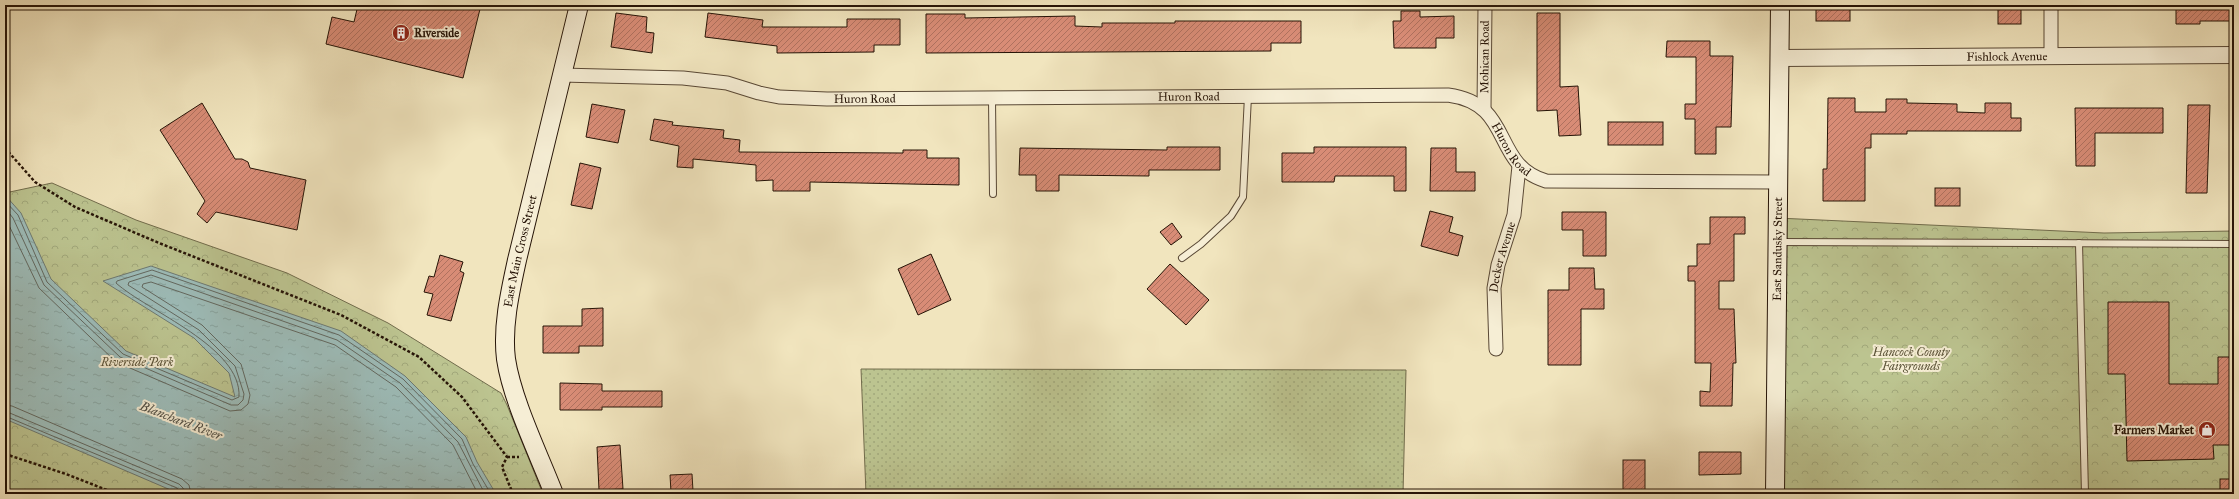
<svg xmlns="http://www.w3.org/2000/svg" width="2239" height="499" font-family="'IM FELL Great Primer',serif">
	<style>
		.grass { fill: url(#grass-dots); stroke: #716c4c }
		.park { fill: url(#park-crowns); stroke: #716c4c }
		.water { fill: url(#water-ripples); stroke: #6d7972 }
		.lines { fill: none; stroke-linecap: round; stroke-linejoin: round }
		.shore { stroke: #626860; stroke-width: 1 }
		.building { fill: url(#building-hatch); stroke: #261407 }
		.service-casing { stroke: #594835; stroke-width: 8 }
		.minor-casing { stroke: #594835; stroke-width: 15 }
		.tertiary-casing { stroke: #594835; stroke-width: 18 }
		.secondary-casing { stroke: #261407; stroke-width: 20 }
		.path { stroke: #261407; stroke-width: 2.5; stroke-dasharray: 3 2; stroke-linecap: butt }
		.service { stroke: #f6eed5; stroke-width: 6 }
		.minor { stroke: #f6eed5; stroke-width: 13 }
		.tertiary { stroke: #f6eed5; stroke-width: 16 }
		.secondary { stroke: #f6eed5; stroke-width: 18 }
		.labels { text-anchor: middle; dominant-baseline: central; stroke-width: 4; stroke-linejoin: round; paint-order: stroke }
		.poi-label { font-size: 12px; font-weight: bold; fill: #261407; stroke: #f6eed5; text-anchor: start }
		.street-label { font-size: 12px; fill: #261407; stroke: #f6eed5 }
		.park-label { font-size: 12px; font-style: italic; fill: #5a5237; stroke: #f6eed5 }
		.water-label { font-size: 13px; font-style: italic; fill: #504f46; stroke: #f6eed5 }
	</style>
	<defs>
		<pattern id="grass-dots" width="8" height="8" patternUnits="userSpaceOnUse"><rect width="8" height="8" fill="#bcc490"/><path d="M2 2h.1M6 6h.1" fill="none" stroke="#a1a87b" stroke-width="1.8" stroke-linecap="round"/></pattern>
		<pattern id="park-crowns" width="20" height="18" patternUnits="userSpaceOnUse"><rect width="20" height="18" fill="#bcc490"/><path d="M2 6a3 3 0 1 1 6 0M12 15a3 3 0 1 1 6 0" fill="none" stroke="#a1a87b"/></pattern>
		<pattern id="water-ripples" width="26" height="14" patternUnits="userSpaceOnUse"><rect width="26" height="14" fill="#9dbdba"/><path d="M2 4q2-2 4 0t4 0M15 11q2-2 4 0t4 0" fill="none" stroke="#87a29e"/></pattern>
		<pattern id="building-hatch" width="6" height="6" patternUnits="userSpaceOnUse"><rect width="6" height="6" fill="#d88c76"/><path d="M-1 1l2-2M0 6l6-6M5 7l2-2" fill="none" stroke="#af715f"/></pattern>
	</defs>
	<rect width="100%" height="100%" fill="#f1e5be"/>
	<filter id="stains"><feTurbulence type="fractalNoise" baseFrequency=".005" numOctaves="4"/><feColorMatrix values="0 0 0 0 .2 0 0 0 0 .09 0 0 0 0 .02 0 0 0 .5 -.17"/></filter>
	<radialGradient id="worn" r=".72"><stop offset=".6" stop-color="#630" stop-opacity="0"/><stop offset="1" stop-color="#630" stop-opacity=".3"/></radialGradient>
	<path class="grass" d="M861,369l545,1 -3,124h-537z"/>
	<g class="park">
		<path d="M52,183l84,37 151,53 101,50 113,70 6,12 36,89h-538v-301z"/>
		<path d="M1777,218l327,15 130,-2v263h-460z"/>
	</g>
	<path class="water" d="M5,195l16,18 30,66 75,72 109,46 -6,-24 -35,-35 -91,-57 48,-15 190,65 64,45 61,61 11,25 19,32h-316l-175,-75z"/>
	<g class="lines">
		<g class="shore">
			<path d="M5,201l13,14 29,67 76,72 109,46 7,-3c3,-50 -92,-86 -123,-114l1,-2 35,-11 187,65 64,44 59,60 11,25 18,30"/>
			<path d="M5,208l8,10 31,67 76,72 111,48h7l5,-5 1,-6 -9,-28 -36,-36 -71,-45 1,-3 22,-7 186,65 63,43 58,59 27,52"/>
			<path d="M5,217l34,71 77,74 114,49 11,-1 7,-6 2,-9 -9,-31 -39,-39 -60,-38 1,-3 8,-2 184,63 61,42 57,58 25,49"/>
			<path d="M5,405l7,1 170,73 7,6 2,9"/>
			<path d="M5,411l174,73 4,4 2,6"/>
			<path d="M5,416l172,72 3,6"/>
		</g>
	</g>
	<g class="building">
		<path d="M358,5h123l-18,73 -137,-34 6,-27 22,5z"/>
		<rect x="1816" y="5" width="34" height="16"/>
		<rect x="1998" y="5" width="23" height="19"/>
		<path d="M2176,5h58v16h-34v3h-24z"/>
		<path d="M1401,11h19v6l34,-1v22h-18v10h-42l-1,-27h8z"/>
		<path d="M616,13l31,4 -1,15 8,1 -2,20 -41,-6z"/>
		<path d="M708,13l55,7 -1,7h85v-8h53v26h-26v7l-97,1v-7l-72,-9z"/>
		<path d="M1537,13h23v74l18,-1 3,49 -22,1 -2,-26 -20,1z"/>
		<path d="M926,14h39v4l110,-2v10l27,1v-4h73v-2h126v22h-30v8l-345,2z"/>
		<path d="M1667,41h43v15h23l-2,71h-15v27h-21v-35h-10v-15h11v-47h-30z"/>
		<path d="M1828,98h27v14h31v-13h21v4l50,1v8l28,1v-10h26v15h10v13h-114v3h-36v14h-6v53h-42v-32h4z"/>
		<path d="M202,103l33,56h7l6,3 2,6 56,12 -9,50 -81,-18 -9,11 -10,-9 8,-13 -45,-71z"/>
		<path d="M592,104l33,6 -7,33 -32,-6z"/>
		<path d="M2188,105h22l-3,88h-21z"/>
		<path d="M2075,108h88v25h-68v33h-19z"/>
		<path d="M654,119l19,3 -1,3 52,5 -1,8 17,2 -1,12 164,1v-3h24v8h32v27l-149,-3v9h-37v-11l-17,1v-16l-63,-6v9l-16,-1 2,-21 -29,-6z"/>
		<rect x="1608" y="122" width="55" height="23"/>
		<path d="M1167,147h53v23h-71v6l-90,-1v16h-23v-16h-17l1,-27 147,2z"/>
		<path d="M1314,147h92v44h-12v-15h-59l-1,6h-52v-29h32z"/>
		<path d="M1431,148h25v24h19v19h-45z"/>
		<path d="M580,163l21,5 -9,41 -21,-4z"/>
		<rect x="1935" y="188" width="25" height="18"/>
		<path d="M1430,211l23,6 -4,15 14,4 -5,20 -37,-10z"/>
		<path d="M1562,212h44v44h-23v-26h-21z"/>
		<path d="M1710,217h35v17h-11v47h-15v28h15l2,54h-3l-1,43h-32v-15l10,1 1,-29h-16v-82h-7v-15h9v-22h13z"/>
		<path d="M1172,223l10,14 -11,8 -11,-13z"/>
		<path d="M931,254l20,46 -33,15 -20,-46z"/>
		<path d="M440,255l23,7 -3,9 4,2 -13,48 -24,-6 6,-21 -9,-2 5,-16 5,1z"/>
		<path d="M1170,264l39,36 -23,25 -39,-36z"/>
		<path d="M1569,268h25l1,21h9v20h-23v56h-33v-75h21z"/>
		<path d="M2108,302h61v82h49v-27h16v88h-21l1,14 -87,2 -2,-87h-17z"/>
		<path d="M603,308v38h-24v7h-36v-27h39v-17z"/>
		<path d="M560,383l42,1v7h60v16h-60v3h-42z"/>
		<path d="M620,445l3,44 -24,1 -2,-43z"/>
		<path d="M1699,452h42v22l-42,1z"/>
		<rect x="1623" y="460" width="22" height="32"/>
		<path d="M692,474l1,17 -22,1 -1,-17z"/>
		<rect x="2220" y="479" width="14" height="15"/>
	</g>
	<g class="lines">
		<defs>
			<g id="service">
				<path d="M992,99l1,95"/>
				<path d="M1780,242l454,2"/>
				<path d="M2079,243l6,251"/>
				<path d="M1182,258l19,-14 30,-28 12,-19 5,-101"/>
			</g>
			<g id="minor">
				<path d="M2051,56v-51"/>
				<path id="s1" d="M561,75l122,3 44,5 32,10 20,4 48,2 621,-4c67,9 42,69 98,86l231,1"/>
				<path id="s2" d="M1484,109l1,-104"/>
				<path id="s3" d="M1496,349l-2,-61 4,-23 16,-50 5,-49"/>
			</g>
			<g id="tertiary">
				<path id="s4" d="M1780,58l454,-3"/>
			</g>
			<g id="secondary">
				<path id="s5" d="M554,494c-15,-39 -42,-94 -48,-135 -4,-32 4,-67 11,-99l62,-255"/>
				<path id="s6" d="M1775,494l5,-489"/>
			</g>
		</defs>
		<use href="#service" class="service-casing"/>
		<use href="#minor" class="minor-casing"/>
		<use href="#tertiary" class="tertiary-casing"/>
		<use href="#secondary" class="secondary-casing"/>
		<g class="path">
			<path d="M5,148l30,34 40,25 84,36 182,72 78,42 43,40 45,60 -5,10 11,27"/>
			<path d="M5,454l61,20 51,20"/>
			<path d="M507,457h12"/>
		</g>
		<use href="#service" class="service"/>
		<use href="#minor" class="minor"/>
		<use href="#tertiary" class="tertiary"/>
		<use href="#secondary" class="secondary"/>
	</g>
	<defs>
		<symbol id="building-disc" viewBox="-11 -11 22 22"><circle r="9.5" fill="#8f2418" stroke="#f6eed5"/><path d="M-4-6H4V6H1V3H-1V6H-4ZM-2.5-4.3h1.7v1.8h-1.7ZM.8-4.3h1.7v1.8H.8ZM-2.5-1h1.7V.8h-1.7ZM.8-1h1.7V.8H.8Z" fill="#fff"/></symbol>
		<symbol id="shop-disc" viewBox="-11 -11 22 22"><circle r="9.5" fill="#8f2418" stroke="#f6eed5"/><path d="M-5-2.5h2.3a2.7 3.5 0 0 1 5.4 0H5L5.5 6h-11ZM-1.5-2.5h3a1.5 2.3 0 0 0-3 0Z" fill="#fff"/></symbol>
	</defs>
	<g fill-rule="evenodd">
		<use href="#building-disc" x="391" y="23" width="20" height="20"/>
		<use href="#shop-disc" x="2197" y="420" width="20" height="20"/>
	</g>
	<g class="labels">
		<g class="poi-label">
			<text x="414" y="33">Riverside</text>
			<text x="2194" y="430" text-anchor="end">Farmers Market</text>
		</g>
		<g class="street-label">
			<text stroke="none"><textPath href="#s4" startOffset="227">Fishlock Avenue</textPath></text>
			<text stroke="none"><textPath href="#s2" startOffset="52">Mohican Road</textPath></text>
			<text stroke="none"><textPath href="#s1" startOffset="630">Huron Road</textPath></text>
			<text stroke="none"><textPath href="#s1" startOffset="306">Huron Road</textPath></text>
			<text stroke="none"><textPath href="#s1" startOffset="977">Huron Road</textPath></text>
			<text stroke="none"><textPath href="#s6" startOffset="245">East Sandusky Street</textPath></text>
			<text stroke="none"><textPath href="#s5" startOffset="253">East Main Cross Street</textPath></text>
			<text stroke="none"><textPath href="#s3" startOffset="93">Decker Avenue</textPath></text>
		</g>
		<g class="park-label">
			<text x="1911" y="352">Hancock County<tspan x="1911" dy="14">Fairgrounds</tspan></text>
			<text x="137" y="362">Riverside Park</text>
		</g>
		<g class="water-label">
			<text transform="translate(181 421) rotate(21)">Blanchard River</text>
		</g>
	</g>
	<rect width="2239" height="499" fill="none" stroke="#f1e5be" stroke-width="20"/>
	<rect x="6" y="6" width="2227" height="487" fill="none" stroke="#261407" stroke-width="2"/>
	<rect x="10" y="10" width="2219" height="479" fill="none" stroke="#261407"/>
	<rect width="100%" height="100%" filter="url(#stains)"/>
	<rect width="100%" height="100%" fill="url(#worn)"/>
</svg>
